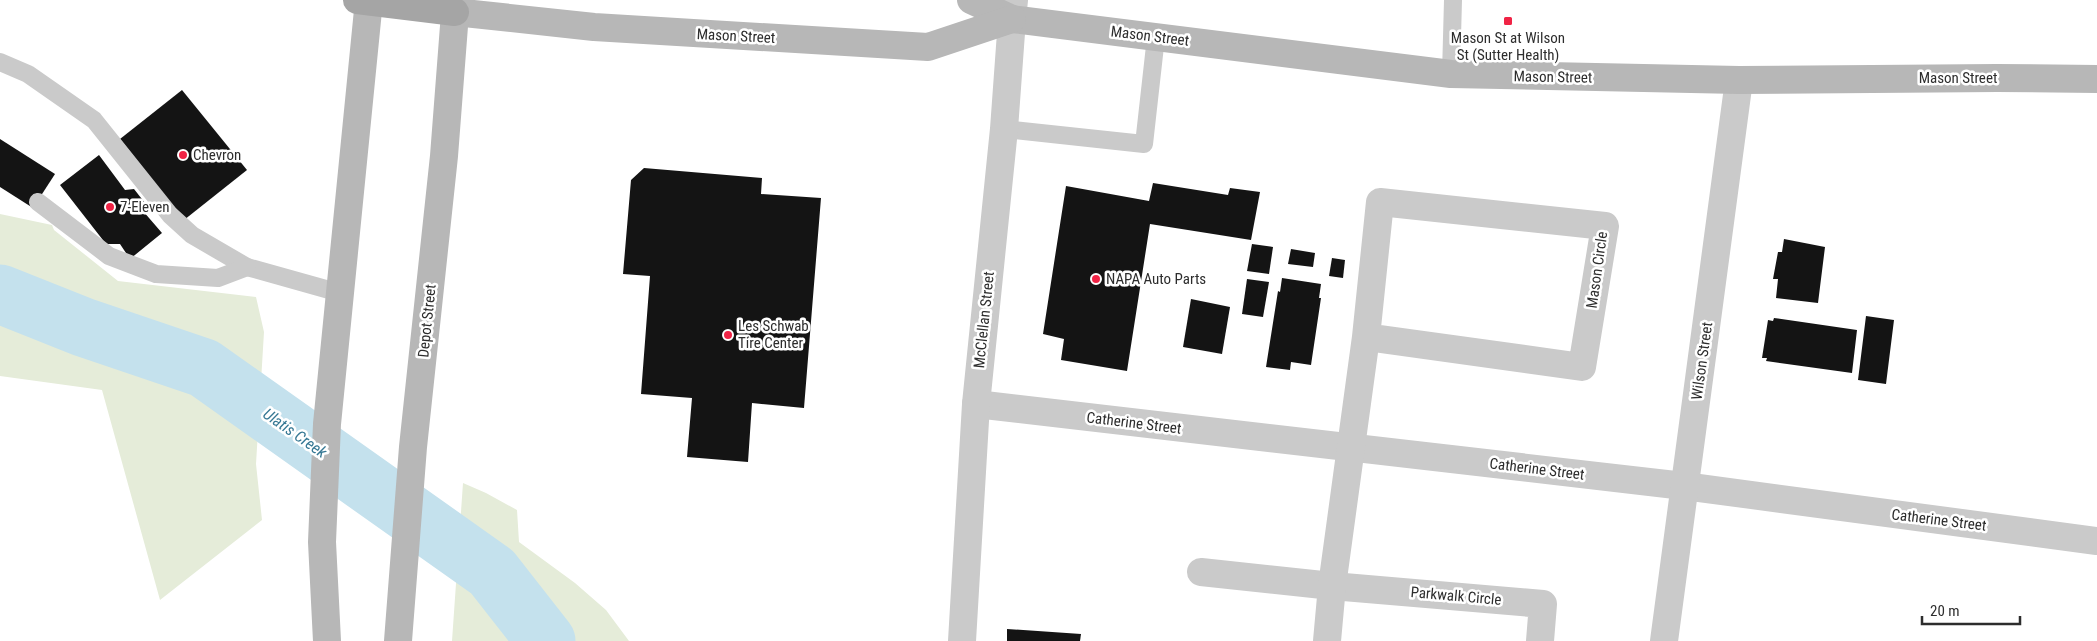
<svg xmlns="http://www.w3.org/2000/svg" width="2097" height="641" font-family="'Roboto Condensed',sans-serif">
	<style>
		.green { fill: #e5ecd9 }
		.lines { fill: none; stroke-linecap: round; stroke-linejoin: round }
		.river { stroke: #c4e1ed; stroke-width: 59 }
		.building { fill: #141414 }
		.service { stroke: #cacaca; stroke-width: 18 }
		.minor { stroke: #cacaca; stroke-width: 28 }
		.tertiary { stroke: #cacaca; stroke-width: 28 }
		.secondary { stroke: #b7b7b7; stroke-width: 28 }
		.primary { stroke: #a5a5a5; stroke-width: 28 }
		.poi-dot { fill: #f02345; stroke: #fff; stroke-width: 2 }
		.labels { text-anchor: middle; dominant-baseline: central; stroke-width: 5; stroke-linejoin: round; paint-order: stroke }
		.street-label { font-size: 15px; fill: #2d2d2d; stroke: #fff }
		.poi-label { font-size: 15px; fill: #2d2d2d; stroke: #fff; text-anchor: start }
		.water-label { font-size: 16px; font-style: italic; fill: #367894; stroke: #fff }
	</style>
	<rect width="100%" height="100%" fill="#fff"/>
	<g class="green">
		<path d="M0,214l52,11 2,5 64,51 138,16 8,35 -8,132 6,56 -102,80 -58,-210 -102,-14z"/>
		<path d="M463,483l23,10 31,17 2,32 56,41 31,27 23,31h-177z"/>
	</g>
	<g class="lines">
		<path class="river" d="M0,294l83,33 121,41 288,204 54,69"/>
	</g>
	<g class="building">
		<path d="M182,90l65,80 -63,50 -64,-81z"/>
		<path d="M0,139l55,35 -22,34 -33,-21z"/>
		<path d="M99,155l26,35 9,-1 11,14 -2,8 19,22 -32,26 -10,-15h-14l-46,-59z"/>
		<path d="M644,168l118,10 -1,16 60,4 -17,210 -52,-5 -4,59 -61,-5 5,-59 -51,-4 9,-118 -27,-2 8,-94z"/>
		<path d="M1153,183l75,12 2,-7 30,4 -9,48 -101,-16 -23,147 -66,-11 3,-21 -21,-5 23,-148 83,15z"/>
		<path d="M1784,239l41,8 -7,56 -42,-5 2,-19h-5l5,-27h4z"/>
		<path d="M1252,244l21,3 -4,27 -22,-3z"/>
		<path d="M1291,249l24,4 -2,14 -25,-3z"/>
		<path d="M1332,258l13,2 -2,18 -14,-2z"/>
		<path d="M1282,278l39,6 -2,14h2l-10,67 -20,-3 -1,8 -24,-3 12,-76 2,1z"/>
		<path d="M1247,279l22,3 -6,35 -21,-3z"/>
		<path d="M1191,299l39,8 -8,47 -39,-7z"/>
		<path d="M1866,316l28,4 -8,64 -28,-4z"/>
		<path d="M1774,318l83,12 -5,43 -86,-12 1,-3h-5l6,-38 5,1z"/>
		<path d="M1007,629l74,5 -1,7h-73z"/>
	</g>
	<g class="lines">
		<g class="service">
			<path d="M0,62l28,12 66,46 76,95 22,20 55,32 93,26"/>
			<path d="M1451,74l2,-74"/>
			<path d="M1004,129l140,15 12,-107"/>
			<path d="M38,202l71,54 47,18 62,4 29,-11"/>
		</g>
		<g class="minor">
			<path d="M1012,19l2,-19"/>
			<path d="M976,404l708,82 413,55"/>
			<path d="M1201,572l131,14 211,18 -3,37"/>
			<path d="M1327,641l5,-55 34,-249 14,-135 225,24 -23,141 -216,-30"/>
			<path d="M1664,641l75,-561"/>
		</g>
		<path class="tertiary" d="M962,641l14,-237 28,-275 8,-110"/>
		<g class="secondary">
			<path d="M971,0l41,19 439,55 288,6 258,-2 100,1"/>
			<path d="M455,12l139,15 334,20 84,-28"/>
			<path d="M327,641l-5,-99 5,-118 42,-424"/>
			<path d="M398,641l15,-194 31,-291 12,-156"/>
		</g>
		<path class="primary" d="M357,0l98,12"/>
	</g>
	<g class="poi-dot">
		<rect x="1503" y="16" width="10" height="10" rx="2.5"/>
		<circle cx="183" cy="155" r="5"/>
		<circle cx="110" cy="207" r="5"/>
		<circle cx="1096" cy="279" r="5"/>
		<circle cx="728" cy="335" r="5"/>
	</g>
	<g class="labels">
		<g class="street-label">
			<text transform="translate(736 36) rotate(3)">Mason Street</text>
			<text transform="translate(1150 36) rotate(7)">Mason Street</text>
			<text transform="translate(1553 77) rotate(1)">Mason Street</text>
			<text x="1958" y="78">Mason Street</text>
			<text transform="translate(1597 270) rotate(-82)">Mason Circle</text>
			<text transform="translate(984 320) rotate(-84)">McClellan Street</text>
			<text transform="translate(427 321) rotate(-84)">Depot Street</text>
			<text transform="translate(1702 361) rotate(-82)">Wilson Street</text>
			<text transform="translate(1134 423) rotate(7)">Catherine Street</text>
			<text transform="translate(1537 469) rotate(7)">Catherine Street</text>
			<text transform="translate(1939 520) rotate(7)">Catherine Street</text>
			<text transform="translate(1456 596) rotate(5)">Parkwalk Circle</text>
		</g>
		<g class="poi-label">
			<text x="1508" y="38" text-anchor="middle">Mason St at Wilson<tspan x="1508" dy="17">St (Sutter Health)</tspan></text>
			<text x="193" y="155">Chevron</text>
			<text x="120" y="207">7-Eleven</text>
			<text x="1106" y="279">NAPA Auto Parts</text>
			<text x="738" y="326">Les Schwab<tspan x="738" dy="17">Tire Center</tspan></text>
		</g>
		<g class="water-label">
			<text transform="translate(295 433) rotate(35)">Ulatis Creek</text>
		</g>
	</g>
	<path d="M1922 616v8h98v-8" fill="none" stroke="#2d2d2d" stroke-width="2.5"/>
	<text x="1930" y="616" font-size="15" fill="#2d2d2d" stroke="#ffffff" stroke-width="4" paint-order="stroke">20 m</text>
</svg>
